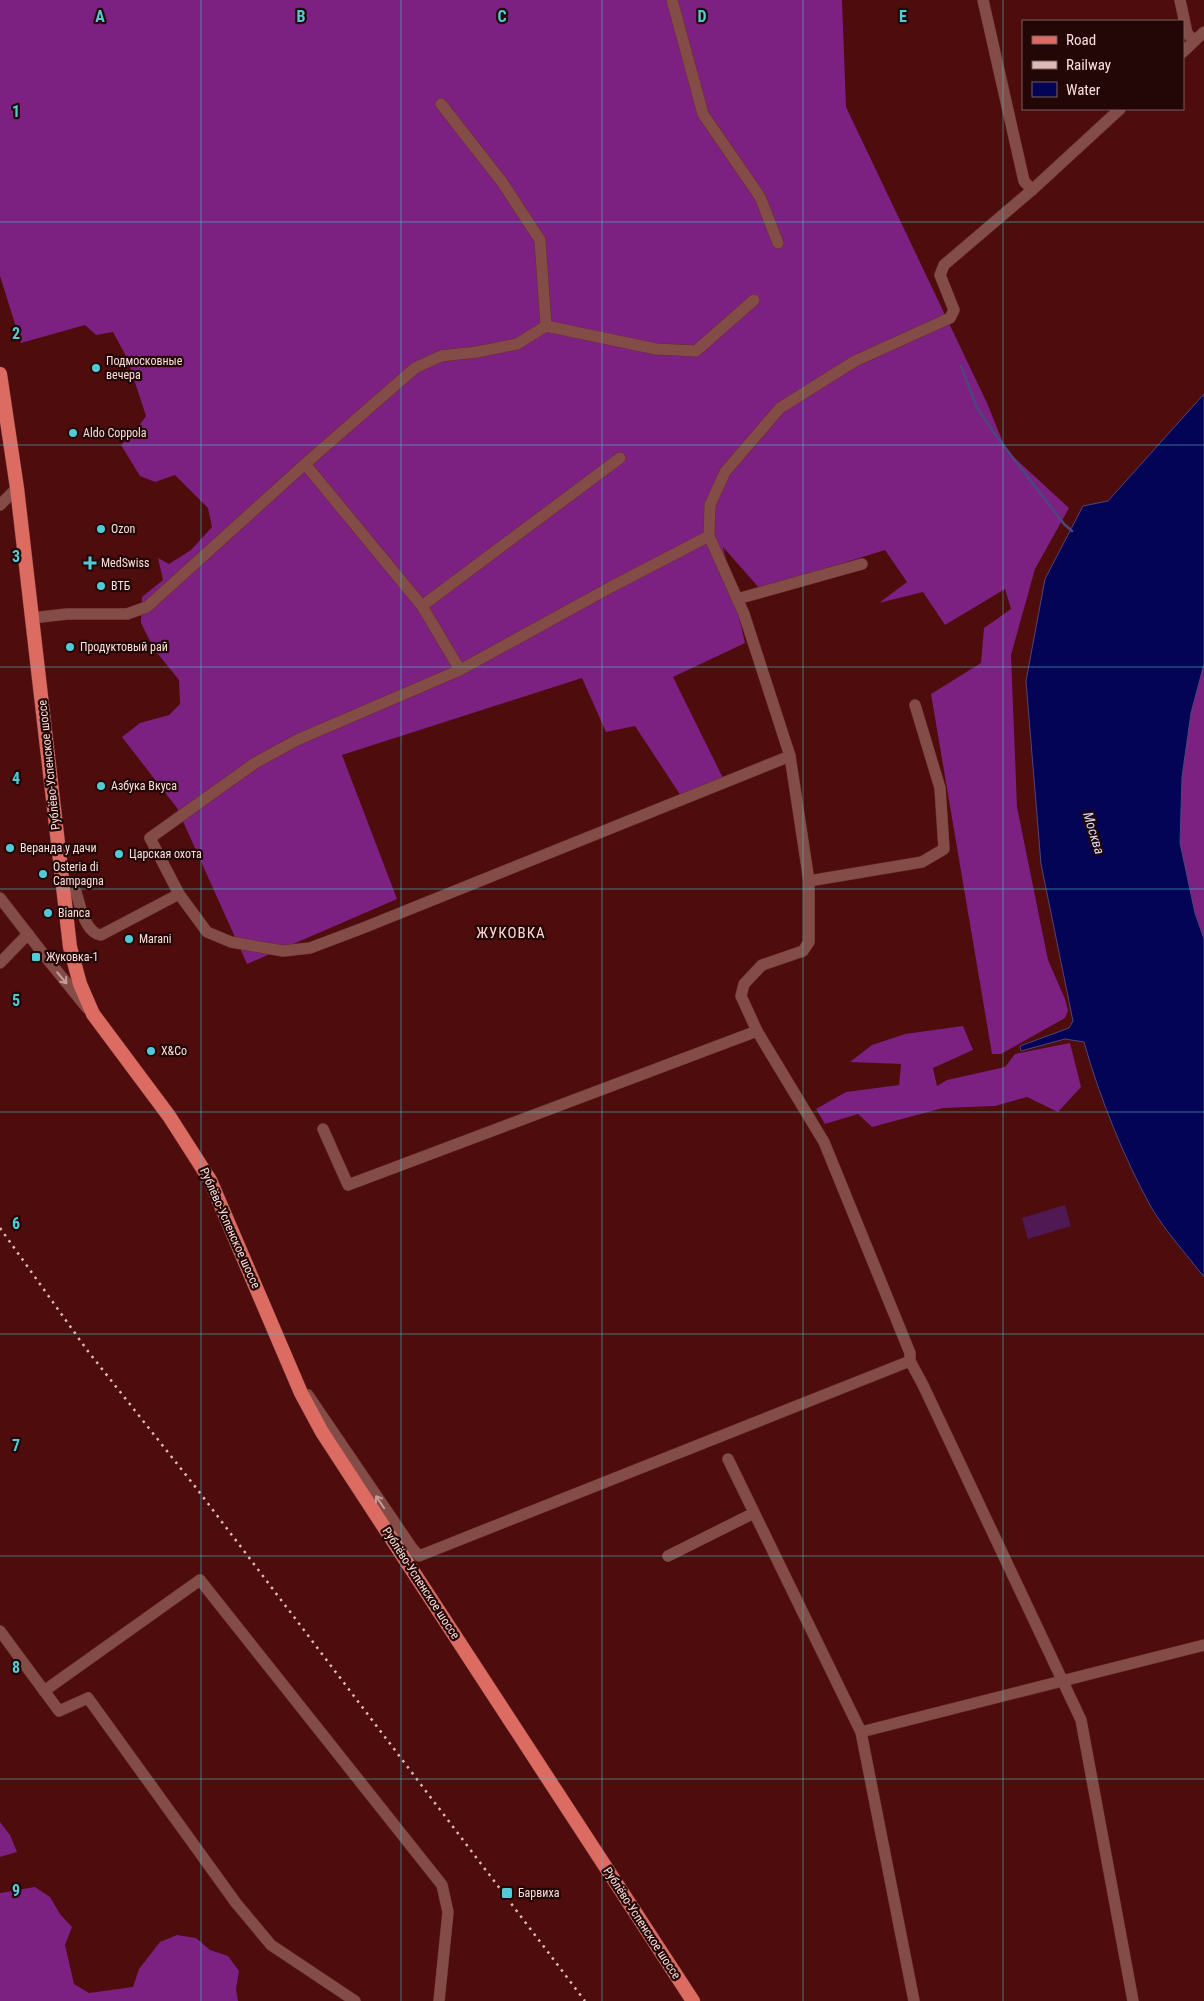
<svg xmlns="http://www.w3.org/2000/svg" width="1204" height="2001" font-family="'Roboto Condensed',sans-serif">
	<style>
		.green { fill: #501953 }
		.forest { fill: #7c2081 }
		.water { fill: #030455; stroke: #4d467e }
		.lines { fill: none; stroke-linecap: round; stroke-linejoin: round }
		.stream { stroke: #4d467e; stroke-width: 2.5 }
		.minor-casing { stroke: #692e2d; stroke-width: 12 }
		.major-casing { stroke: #692e2d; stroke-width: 15 }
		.minor { stroke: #834c47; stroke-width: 11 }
		.major { stroke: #dc6b62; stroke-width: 14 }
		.rail { stroke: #dbbab7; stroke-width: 2.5; stroke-dasharray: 2.5 5; stroke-linecap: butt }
		.oneway { stroke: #c49d99 }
		.grid { fill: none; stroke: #52cbd9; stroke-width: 1; stroke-opacity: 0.55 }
		.poi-dot { fill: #52cbd9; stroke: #230706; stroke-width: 2 }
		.labels { text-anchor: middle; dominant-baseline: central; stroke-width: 4.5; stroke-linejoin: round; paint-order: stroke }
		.poi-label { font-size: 12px; fill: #f9e0dc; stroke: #230706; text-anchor: start }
		.street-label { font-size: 12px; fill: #f9e0dc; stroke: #230706 }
		.water-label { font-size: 14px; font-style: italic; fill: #cedbf6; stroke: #230706 }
		.quarter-label { font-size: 15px; letter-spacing: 1px; fill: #fbd9d4; stroke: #230706 }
		.grid-label { font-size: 16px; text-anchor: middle; font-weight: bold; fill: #52cbd9; stroke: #230706; stroke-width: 4.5; stroke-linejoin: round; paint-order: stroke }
	</style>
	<rect width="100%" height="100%" fill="#4e0c0c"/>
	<path class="green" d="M1065,1205l6,21 -43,13 -6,-21z"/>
	<g class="forest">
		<path d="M0,0h842l4,107 141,296 19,47 63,58 -34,61 -24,86 6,152 31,153 17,39 3,12 -3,7 -64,36h-9l-61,-360 50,-31 3,-35 27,-19 -6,-20 -60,36 -22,-33 -44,11 28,-21 -22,-32 -125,39 -37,-42 22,96 -72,34 51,103 -43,16 -46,-70 -29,6 -24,-54 -240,77 55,144 -150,65 -70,-156 -55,-71 18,-14 29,-8 11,-11 -1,-24 -25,-31 -13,-26 1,-26 21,-17 -5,-22 11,6 22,-14 21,-23 -4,-19 -33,-33 -20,7 -15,-6 -19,-31 15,-15 10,-14 -19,-58 -14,-26 -17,3 -11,-10 -64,18 -21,-67z"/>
		<path d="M1204,664v275l-9,-26 -15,-70 2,-66 9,-64z"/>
		<path d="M963,1026l10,24 -40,18 4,18 10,-6 58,-13 10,-13 55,-11 11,44 -23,25 -31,-15 -32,9 -52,2 -71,19 -14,-13 -33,10 -9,-15 30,-17 53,-7 2,-21 -51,-2 22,-17 33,-11z"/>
		<path d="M0,1822l10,13 7,17 -17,5z"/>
		<path d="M35,1887l15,10 10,17 12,13 -7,18 9,39 15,9 44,-6 6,-18 21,-27 17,-7 19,3 14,12 18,6 11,15 -3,18 2,12h-238v-108z"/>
	</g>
	<path class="water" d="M1204,394v270l-13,49 -9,64 -2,66 15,70 9,26v338c-16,-21 -39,-46 -53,-70 -27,-49 -52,-111 -67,-165l-19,-3 -44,12 -1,-5 49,-18 4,-7 -32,-157 -15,-183 19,-102 38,-73 25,-5z"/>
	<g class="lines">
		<path class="stream" d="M961,366l16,42 20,29 67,87 8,7"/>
		<defs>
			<g id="minor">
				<path d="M672,0l31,114 57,83 18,46"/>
				<path d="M1180,0l7,33 7,8"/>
				<path d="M1183,52l21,-20"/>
				<path d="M441,104l61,78 38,58 6,86"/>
				<path d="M1032,190l88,-81"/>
				<path d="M305,464l117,142 198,-148"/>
				<path d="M0,505l17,-17"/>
				<path d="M709,536l35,78 46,142 19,125v61l-6,9 -41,14 -18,19 -3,12 16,35 67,111 86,211v8l13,24 158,335 52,281"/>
				<path d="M737,599l125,-35"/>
				<path d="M422,606l38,64"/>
				<path d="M32,618l35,-4h60l20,-7 158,-143 110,-96 26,-12 36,-4 40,-8 29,-18 110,23 40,2 58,-51"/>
				<path d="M790,756l-427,172 -53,20 -27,3 -52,-9 -24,-10 -28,-38 -29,-56 105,-75 42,-23 163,-70 151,-83 98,-51 1,-31 15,-33 55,-64 75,-47 95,-43 4,-8 -14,-35 4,-10 88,-75 -8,-9 -41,-181"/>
				<path d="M809,881l113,-19 22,-13 -4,-61 -25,-83"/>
				<path d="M76,892c4,13 9,41 25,43l78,-41"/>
				<path d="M0,898l48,62 39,48"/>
				<path d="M0,963l28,-29"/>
				<path d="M323,1129l25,56 409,-154"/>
				<path d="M308,1395l104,153 7,8 491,-195"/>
				<path d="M728,1459l133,273 53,269"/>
				<path d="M668,1556l86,-43"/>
				<path d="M0,1631l59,80 29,-13 148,205 35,42 84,56"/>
				<path d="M44,1691l156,-111 242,305 6,27 -9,89"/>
				<path d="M861,1732l343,-87"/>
			</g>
			<path id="major" d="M0,374l17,114 53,459 10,37 13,30 76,102 41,64 91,213 21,39 371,569"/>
		</defs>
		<use href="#minor" class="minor-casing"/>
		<use href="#major" class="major-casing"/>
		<use href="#minor" class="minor"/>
		<use href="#major" class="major"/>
		<path class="rail" d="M0,1228l87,122 110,139 388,512"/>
	</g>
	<defs><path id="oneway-shaft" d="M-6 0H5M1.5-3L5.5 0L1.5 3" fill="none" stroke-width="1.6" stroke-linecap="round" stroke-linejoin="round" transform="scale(1.25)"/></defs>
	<g class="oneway">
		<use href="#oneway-shaft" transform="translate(62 978) rotate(50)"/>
		<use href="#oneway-shaft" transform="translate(380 1502) rotate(-124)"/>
	</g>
	<path class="grid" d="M201,0v2001M401,0v2001M602,0v2001M803,0v2001M1003,0v2001M0,222h1204M0,445h1204M0,667h1204M0,889h1204M0,1112h1204M0,1334h1204M0,1556h1204M0,1779h1204"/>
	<g class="poi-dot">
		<circle cx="96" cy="368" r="5"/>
		<circle cx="73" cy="433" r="5"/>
		<circle cx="101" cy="529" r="5"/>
		<path d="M87.5 555.5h5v5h5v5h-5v5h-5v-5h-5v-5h5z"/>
		<circle cx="101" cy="586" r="5"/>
		<circle cx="70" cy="647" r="5"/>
		<circle cx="101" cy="786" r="5"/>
		<circle cx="10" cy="848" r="5"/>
		<circle cx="119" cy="854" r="5"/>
		<circle cx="43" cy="874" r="5"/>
		<circle cx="48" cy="913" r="5"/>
		<circle cx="129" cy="939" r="5"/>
		<rect x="31" y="952" width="10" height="10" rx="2.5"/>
		<circle cx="151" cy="1051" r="5"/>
		<rect x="501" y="1887" width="12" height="12" rx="2.5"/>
	</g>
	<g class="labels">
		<g class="poi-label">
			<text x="106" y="361">Подмосковные<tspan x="106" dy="14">вечера</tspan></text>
			<text x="83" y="433">Aldo Coppola</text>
			<text x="111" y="529">Ozon</text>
			<text x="101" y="563">MedSwiss</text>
			<text x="111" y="586">ВТБ</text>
			<text x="80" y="647">Продуктовый рай</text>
			<text x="111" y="786">Азбука Вкуса</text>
			<text x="20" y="848">Веранда у дачи</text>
			<text x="129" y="854">Царская охота</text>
			<text x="53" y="867">Osteria di<tspan x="53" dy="14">Campagna</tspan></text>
			<text x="58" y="913">Bianca</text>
			<text x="139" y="939">Marani</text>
			<text x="46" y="957">Жуковка-1</text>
			<text x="161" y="1051">X&amp;Co</text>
			<text x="518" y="1893">Барвиха</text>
		</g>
		<g class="street-label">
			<text transform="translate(49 765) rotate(-96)">Рублёво-Успенское шоссе</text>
			<text transform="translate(230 1228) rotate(66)">Рублёво-Успенское шоссе</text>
			<text transform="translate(421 1583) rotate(57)">Рублёво-Успенское шоссе</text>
			<text transform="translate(642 1923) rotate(57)">Рублёво-Успенское шоссе</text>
		</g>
		<g class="water-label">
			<text transform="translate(1094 833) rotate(73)">Москва</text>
		</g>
		<g class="quarter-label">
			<text x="511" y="933">ЖУКОВКА</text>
		</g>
	</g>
	<g class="grid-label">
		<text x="100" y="22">A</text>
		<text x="301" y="22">B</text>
		<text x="502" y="22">C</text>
		<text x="702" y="22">D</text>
		<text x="903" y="22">E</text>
		<text x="16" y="117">1</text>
		<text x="16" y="339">2</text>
		<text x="16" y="562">3</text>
		<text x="16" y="784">4</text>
		<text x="16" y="1006">5</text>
		<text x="16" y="1229">6</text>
		<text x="16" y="1451">7</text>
		<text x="16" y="1673">8</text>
		<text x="16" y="1896">9</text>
	</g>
	<rect x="1022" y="20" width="162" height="90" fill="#230706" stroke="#795e5c"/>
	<rect x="1032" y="36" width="25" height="8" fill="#dc6b62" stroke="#795e5c"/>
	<text x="1066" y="45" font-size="15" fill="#f9e0dc">Road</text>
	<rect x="1032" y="61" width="25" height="8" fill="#dbbab7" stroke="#795e5c"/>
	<text x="1066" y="70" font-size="15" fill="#f9e0dc">Railway</text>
	<rect x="1032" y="82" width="25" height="15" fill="#030455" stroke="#795e5c"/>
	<text x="1066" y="95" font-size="15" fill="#f9e0dc">Water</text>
</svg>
